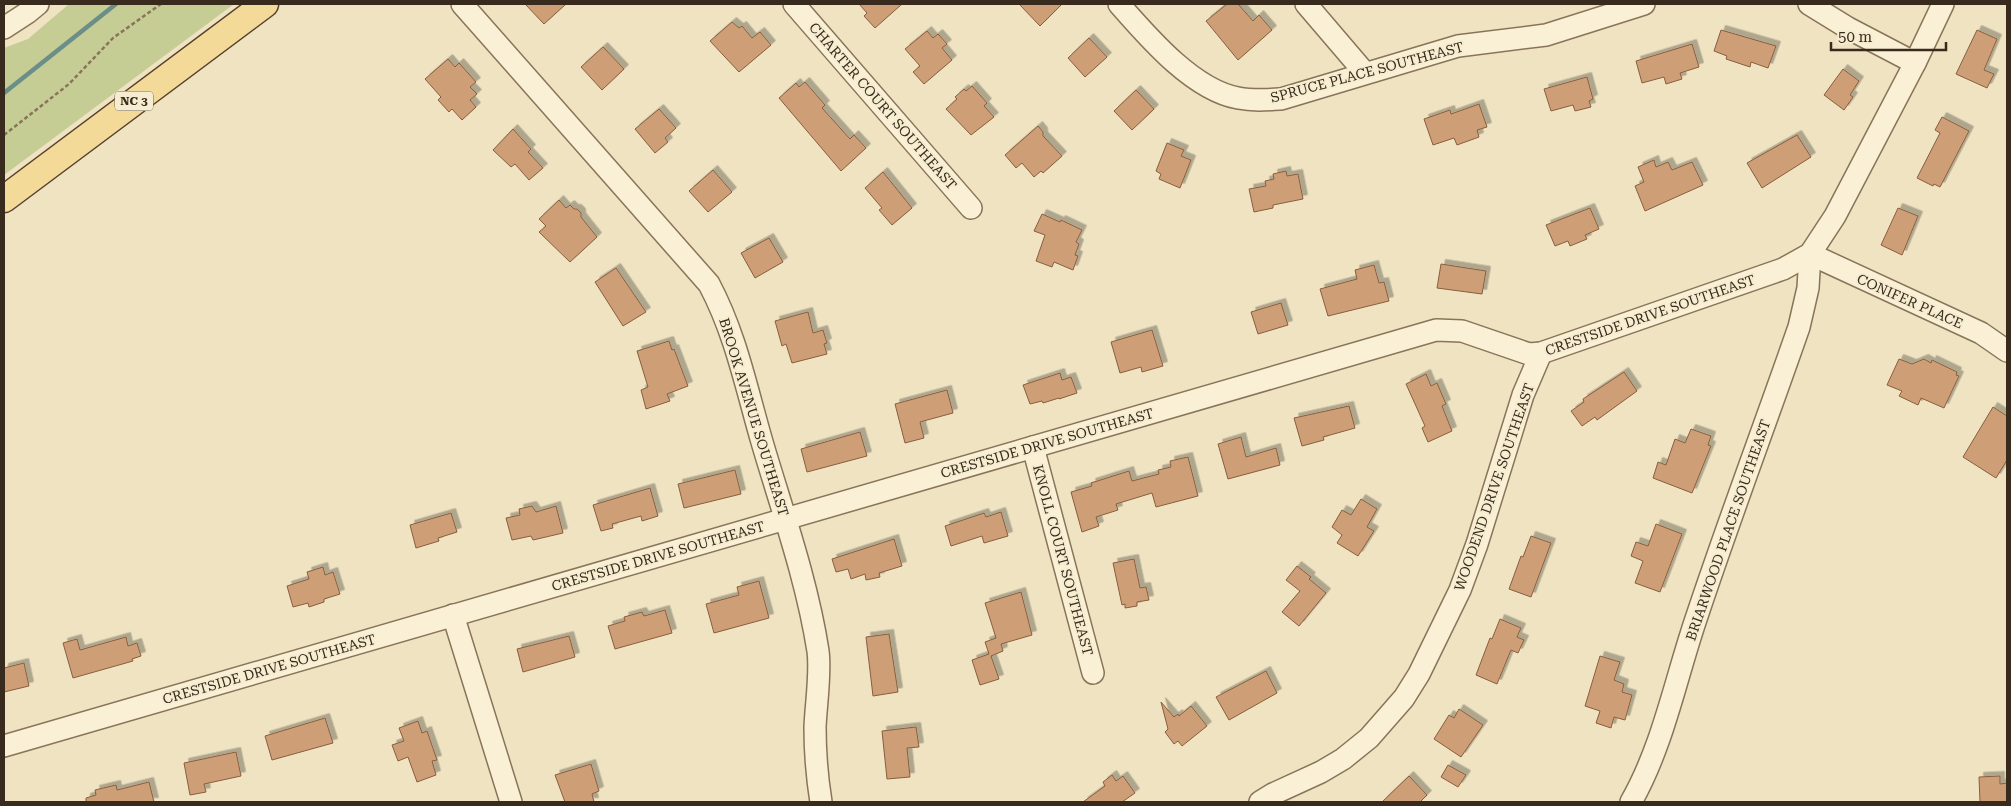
<svg xmlns="http://www.w3.org/2000/svg" width="2011" height="806" font-family="'Roboto Serif',serif">
	<style>
		.green { fill: #c5cd95 }
		.lines { fill: none; stroke-linecap: round; stroke-linejoin: round }
		.stream { stroke: #6b8f88; stroke-width: 4.5 }
		.building { fill: #ce9e77; stroke: #885e3e; filter: url(#shadow) }
		.minor-casing { stroke: #897459; stroke-width: 24 }
		.major-casing { stroke: #56422d; stroke-width: 29 }
		.path { stroke: #897459; stroke-width: 2.5; stroke-dasharray: 4 2.5; stroke-linecap: butt }
		.minor { stroke: #f9f0d5; stroke-width: 21 }
		.major { stroke: #f3da99; stroke-width: 26 }
		.labels { text-anchor: middle; dominant-baseline: central; stroke-width: 4; stroke-linejoin: round; paint-order: stroke }
		.shield { fill: #f6edd1; stroke: #716553; stroke-width: 1 }
		.shield-label { font-size: 12px; font-weight: bold; fill: #382b1d }
		.street-label { font-size: 14px; fill: #382b1d; stroke: #f6edd1 }
	</style>
	<defs>
		<filter id="shadow"><feDropShadow dx="4.5" dy="-4.5" stdDeviation="0" flood-color="#0004"/></filter>
	</defs>
	<rect width="100%" height="100%" fill="#efe3c2"/>
	<path class="green" d="M69,4h165l-230,171v-127l24,-9z"/>
	<g class="lines">
		<path class="stream" d="M4,93l112,-89"/>
	</g>
	<g class="building">
		<path d="M525,4h41l-22,20z"/>
		<path d="M859,4h43l-27,24 -11,-12 3,-3z"/>
		<path d="M1019,4h43l-22,22z"/>
		<path d="M1227,4h11l15,17 6,-6 13,15 -34,30 -32,-39z"/>
		<path d="M732,22l7,6 3,-2 10,12 8,-6 11,13 -32,27 -29,-31z"/>
		<path d="M1721,30l55,16 -8,22 -17,-6 -1,5 -24,-8 1,-3 -13,-5z"/>
		<path d="M1977,30l20,9 -13,31 10,4 -7,14 -31,-14z"/>
		<path d="M927,31l6,7 5,-4 9,10 -5,4 10,12 -28,24 -11,-12 7,-6 -15,-17z"/>
		<path d="M1089,38l18,19 -22,20 -17,-19z"/>
		<path d="M1692,44l7,23 -19,6 2,6 -16,5 -2,-7 -22,6 -6,-22z"/>
		<path d="M603,47l21,22 -22,21 -21,-23z"/>
		<path d="M448,59l7,8 4,-4 17,19 -6,5 7,7 -7,6 6,7 -14,13 -10,-11 -3,3 -11,-12 3,-3 -16,-18z"/>
		<path d="M1843,69l16,12 -9,14 3,2 -9,13 -20,-15z"/>
		<path d="M1587,77l6,22 -4,2 2,6 -16,4 -2,-6 -22,6 -7,-22z"/>
		<path d="M805,82l20,23 -3,3 28,31 4,-4 12,13 -25,23 -62,-73 17,-15 3,4z"/>
		<path d="M972,86l15,17 -3,3 10,11 -23,18 -25,-26 11,-10 -2,-2 9,-8 2,2z"/>
		<path d="M1136,90l18,19 -22,21 -18,-19z"/>
		<path d="M1479,104l8,23 -10,3 2,7 -22,8 -3,-7 -21,7 -9,-26 26,-9 1,4z"/>
		<path d="M659,109l17,19 -11,10 3,4 -13,11 -20,-24z"/>
		<path d="M1942,117l27,14 -29,56 -6,-3 -1,2 -16,-8 23,-45 -5,-3z"/>
		<path d="M1038,126l5,6v4l19,20 -19,17 -2,-2 -7,6 -12,-14 -6,5 -11,-13z"/>
		<path d="M513,129l18,20 -3,3 15,16 -14,12 -14,-16 -4,3 -18,-17z"/>
		<path d="M1797,135l14,22 -49,31 -15,-25z"/>
		<path d="M1167,143l17,7 -3,6 10,4 -11,28 -21,-9 2,-5 -5,-3z"/>
		<path d="M1654,160l2,7 12,-5 4,8 20,-8 11,23 -58,26 -10,-25 9,-4 -6,-15z"/>
		<path d="M713,170l19,22 -24,20 -19,-21z"/>
		<path d="M1286,171l1,5 11,-2 5,25 -30,6v3l-19,4 -5,-23 17,-3 -1,-5 9,-2 -1,-5z"/>
		<path d="M883,172l29,36 -20,17 -13,-15 3,-2 -17,-20z"/>
		<path d="M559,200l7,8 4,-3 4,4h3l4,4v4l16,20 -27,25 -31,-30 7,-6 -7,-7z"/>
		<path d="M1590,208l9,21 -14,6 2,4 -17,7 -2,-5 -13,5 -9,-21z"/>
		<path d="M1898,208l20,8 -16,39 -21,-10z"/>
		<path d="M1042,214l18,8 1,-2 21,10 -6,12 3,2 -4,11 3,1 -5,14 -19,-8 -2,5 -16,-6 9,-26 -11,-4z"/>
		<path d="M769,238l14,24 -28,16 -14,-25z"/>
		<path d="M1441,264l45,7 -4,23 -45,-6z"/>
		<path d="M1374,265l5,18 5,-1 5,19 -61,15 -8,-27 37,-10 -2,-9z"/>
		<path d="M616,268l30,44 -23,14 -28,-44z"/>
		<path d="M1281,303l7,22 -30,9 -7,-22z"/>
		<path d="M808,312l5,21 10,-3 4,13 -3,1 3,10 -35,9 -6,-19 -4,2 -7,-25z"/>
		<path d="M1152,330l11,36 -21,6 -1,-5 -21,6 -9,-31z"/>
		<path d="M669,341l3,9 2,-1 14,37 -21,8 3,7 -24,8 -5,-19 7,-3 -11,-36z"/>
		<path d="M1899,359l13,5 12,-5 7,4 1,-3 25,12 -1,3 3,1 -15,32 -23,-10 -3,7 -19,-9 3,-5 -15,-6z"/>
		<path d="M1624,372l13,19 -40,29 -2,-3 -13,9 -11,-15 13,-9 -1,-3z"/>
		<path d="M1060,373l2,7 9,-3 6,16 -18,6v-1l-16,5 -1,-2 -12,3 -7,-19z"/>
		<path d="M1426,374l5,12 6,-3 9,21 -4,2 10,25 -24,11 -6,-14 3,-2 -19,-42z"/>
		<path d="M947,390l6,23 -33,9 4,16 -19,5 -10,-39z"/>
		<path d="M1349,406l6,22 -32,9 1,3 -22,6 -8,-28z"/>
		<path d="M1993,407l14,9v44l-11,18 -33,-21z"/>
		<path d="M1691,429l20,7 -3,9 3,1 -19,47 -39,-15 5,-16 8,3 9,-26 10,4z"/>
		<path d="M860,432l7,24 -60,16 -6,-23z"/>
		<path d="M1241,437l5,20 30,-9 4,17 -52,14 -10,-35z"/>
		<path d="M1188,457l10,39 -42,11 -4,-14 -36,11 2,6 -22,7 3,9 -17,6 -11,-40 21,-6 -1,-3 38,-12 3,10 27,-7 -1,-4 13,-3 -1,-6z"/>
		<path d="M735,470l6,24 -57,14 -6,-24z"/>
		<path d="M650,488l8,28 -16,5 -1,-5 -29,8 1,4 -12,3 -8,-26z"/>
		<path d="M1361,499l16,10 -10,18 7,4 -16,25 -21,-13 5,-8 -10,-8 10,-17 9,5z"/>
		<path d="M532,506l4,6 20,-6 7,27 -30,7 -2,-4 -19,4 -6,-22 14,-3 -1,-6z"/>
		<path d="M1001,512l7,24 -24,7 -2,-7 -31,10 -6,-20 39,-13 2,4z"/>
		<path d="M451,513l6,19 -19,6 1,3 -23,7 -6,-23z"/>
		<path d="M1656,524l26,10 -22,58 -25,-9 8,-22 -12,-5 5,-14 12,4z"/>
		<path d="M1531,536l20,7 -20,54 -22,-8 12,-33 2,1z"/>
		<path d="M894,539l8,27 -23,7 1,4 -14,3 -1,-6 -14,5 -3,-10 -12,3 -4,-13z"/>
		<path d="M1134,559l6,29 6,-1 3,13 -12,2v4l-12,2v-4l-3,1 -9,-42z"/>
		<path d="M1297,566l14,11 -2,2 17,14 -27,33 -17,-14 18,-21 -14,-11z"/>
		<path d="M323,567l2,8 8,-3 7,22 -16,5v3l-15,5 -1,-4 -15,4 -6,-21 22,-7 -2,-7z"/>
		<path d="M759,581l10,37 -55,15 -8,-29 33,-9 -2,-8z"/>
		<path d="M1021,592l11,43 -31,9 2,7 -12,5 8,23 -19,6 -8,-25 17,-6 -4,-12 11,-4 -11,-35z"/>
		<path d="M665,610l7,23 -57,16 -7,-23 17,-5 -1,-4 18,-5 2,4z"/>
		<path d="M1500,619l21,9 -4,9 7,3 -6,13 -7,-3 -14,34 -21,-9 14,-37 2,1z"/>
		<path d="M889,634l9,58 -25,4 -7,-59z"/>
		<path d="M569,636l6,21 -52,15 -6,-23z"/>
		<path d="M126,637l2,9 9,-3 4,13 -9,3 1,2 -60,17 -10,-35 14,-4 3,11z"/>
		<path d="M1600,656l20,6 -6,18 10,4 -2,8 10,3 -7,25 -11,-3 -3,11 -15,-5 4,-12 -15,-5z"/>
		<path d="M24,663l5,23 -25,6v-24z"/>
		<path d="M1266,671l11,22 -48,27 -13,-23z"/>
		<path d="M1161,702l13,15 4,-3 1,2 12,-10 16,20 -25,20 -4,-5 -4,3 -9,-12 3,-3z"/>
		<path d="M1459,709l24,16 -22,32 -27,-18 15,-24 5,3z"/>
		<path d="M325,718l8,25 -61,17 -7,-24z"/>
		<path d="M418,721l4,12 5,-2 10,29 -5,1 4,14 -19,7 -9,-25 -10,4 -6,-16 12,-4 -5,-13z"/>
		<path d="M916,727l3,20 -12,1 3,29 -23,2 -5,-48z"/>
		<path d="M236,752l5,24 -37,8 2,8 -16,3 -6,-32z"/>
		<path d="M591,764l8,27 -7,3 2,8h-29l-10,-27z"/>
		<path d="M1448,765l18,10 -8,12 -17,-10z"/>
		<path d="M1112,775l4,6 7,-5 12,17 -13,9h-39l22,-16 -2,-4z"/>
		<path d="M1409,776l18,19 -7,7h-38z"/>
		<path d="M2000,776v8l7,-1v19h-27l-1,-25z"/>
		<path d="M149,782l5,20h-68v-4l10,-3 -1,-5 21,-5 1,5z"/>
	</g>
	<g class="lines">
		<defs>
			<g id="minor">
				<path d="M462,4l247,280c27,51 37,103 53,158 20,68 45,138 56,209 3,21 -2,53 -3,76 0,25 2,50 6,75"/>
				<path d="M794,4l177,204"/>
				<path d="M1119,4c29,33 74,86 119,94 15,3 28,2 43,1l177,-53 88,-11 98,-31"/>
				<path d="M1306,4l59,69"/>
				<path d="M1809,4l39,24 67,35"/>
				<path d="M4,28l23,-15 11,-9"/>
				<path d="M1033,447l60,226"/>
				<path d="M453,615l58,187"/>
				<path d="M4,746l1432,-416 26,1 67,23 12,-1 242,-84 27,-15 25,-38 80,-153 28,-59"/>
				<path d="M1260,802l13,-8 48,-22 22,-13 26,-21 35,-40 15,-24 41,-84 17,-46 46,-149 18,-42"/>
				<path d="M1631,802c33,-58 45,-126 67,-189 32,-96 68,-191 101,-286l9,-39 2,-34 171,79 26,18"/>
			</g>
			<path id="major" d="M4,199l261,-195"/>
		</defs>
		<use href="#minor" class="minor-casing"/>
		<use href="#major" class="major-casing"/>
		<path class="path" d="M4,135l65,-51 44,-46 48,-34"/>
		<use href="#minor" class="minor"/>
		<use href="#major" class="major"/>
	</g>
	<g class="labels">
		<rect class="shield" x="115" y="91.5" width="38" height="19" rx="4"/>
		<g class="shield-label">
			<text x="134" y="101">NC 3</text>
		</g>
		<g class="street-label">
			<text transform="translate(1367 72) rotate(-15)">SPRUCE PLACE SOUTHEAST</text>
			<text transform="translate(883 106) rotate(49)">CHARTER COURT SOUTHEAST</text>
			<text transform="translate(1910 301) rotate(24)">CONIFER PLACE</text>
			<text transform="translate(1650 315) rotate(-19)">CRESTSIDE DRIVE SOUTHEAST</text>
			<text transform="translate(754 417) rotate(73)">BROOK AVENUE SOUTHEAST</text>
			<text transform="translate(1047 443) rotate(-16)">CRESTSIDE DRIVE SOUTHEAST</text>
			<text transform="translate(1494 487) rotate(-71)">WOODEND DRIVE SOUTHEAST</text>
			<text transform="translate(1728 530) rotate(-71)">BRIARWOOD PLACE SOUTHEAST</text>
			<text transform="translate(658 556) rotate(-16)">CRESTSIDE DRIVE SOUTHEAST</text>
			<text transform="translate(1063 560) rotate(75)">KNOLL COURT SOUTHEAST</text>
			<text transform="translate(269 669) rotate(-16)">CRESTSIDE DRIVE SOUTHEAST</text>
		</g>
	</g>
	<rect width="2011" height="806" fill="none" stroke="#382b1d" stroke-width="10"/>
	<path d="M1831 42v8h115v-8" fill="none" stroke="#382b1d" stroke-width="2.5"/>
	<text x="1838" y="42" font-size="15" fill="#382b1d" stroke="#f6edd1" stroke-width="4" paint-order="stroke">50 m</text>
</svg>
